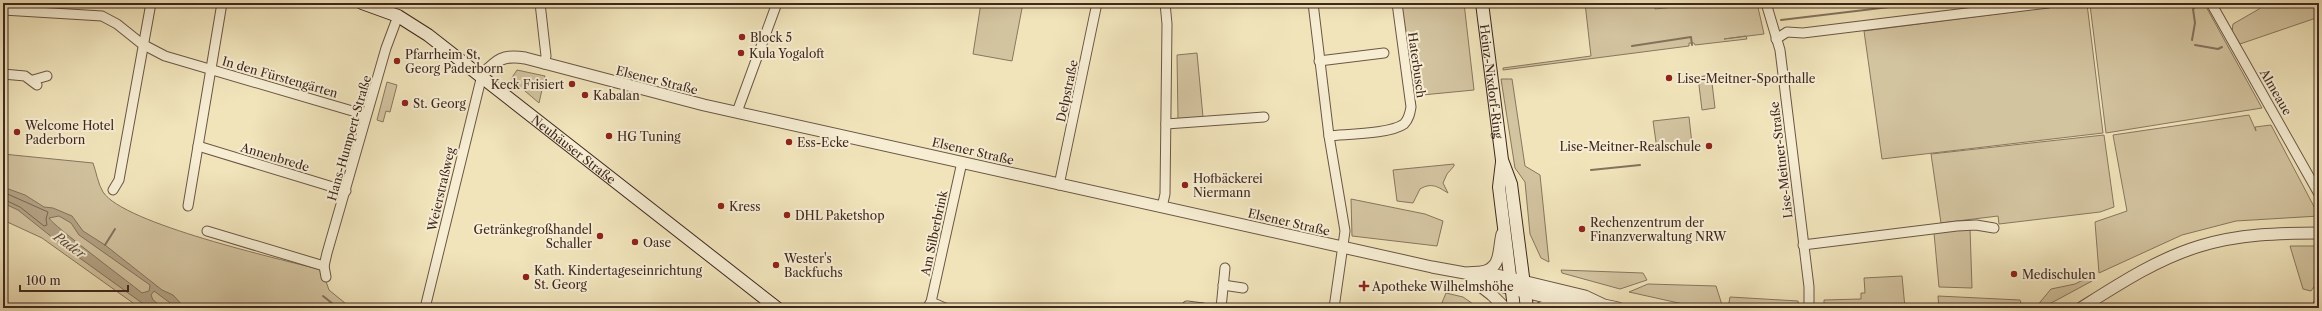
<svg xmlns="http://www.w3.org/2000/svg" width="2322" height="311" font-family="'Libre Caslon Text',serif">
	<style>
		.green { fill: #d3c4a0; stroke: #88765f }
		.water { fill: #b4a486; stroke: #85725c; fill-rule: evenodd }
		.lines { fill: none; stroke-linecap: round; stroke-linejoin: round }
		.shore { stroke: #796652; stroke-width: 1 }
		.stream { stroke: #85725c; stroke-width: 2 }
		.minor-casing { stroke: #6b5645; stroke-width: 11 }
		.tertiary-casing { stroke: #6b5645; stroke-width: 13 }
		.secondary-casing { stroke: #3e271e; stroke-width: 14 }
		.minor { stroke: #f6edd3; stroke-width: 9 }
		.tertiary { stroke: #f6edd3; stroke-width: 11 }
		.secondary { stroke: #f6edd3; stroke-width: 12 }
		.poi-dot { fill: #8f2418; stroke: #f6edd3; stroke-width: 1.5 }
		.labels { text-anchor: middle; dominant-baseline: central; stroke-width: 4; stroke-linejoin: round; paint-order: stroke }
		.poi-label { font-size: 12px; fill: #3e271e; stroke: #f6edd3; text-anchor: start }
		.street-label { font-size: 12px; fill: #3e271e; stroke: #f6edd3 }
		.water-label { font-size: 13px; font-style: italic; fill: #614c3d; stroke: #f6edd3 }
	</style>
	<rect width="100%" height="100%" fill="#f1e4bb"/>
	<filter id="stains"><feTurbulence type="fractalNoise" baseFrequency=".005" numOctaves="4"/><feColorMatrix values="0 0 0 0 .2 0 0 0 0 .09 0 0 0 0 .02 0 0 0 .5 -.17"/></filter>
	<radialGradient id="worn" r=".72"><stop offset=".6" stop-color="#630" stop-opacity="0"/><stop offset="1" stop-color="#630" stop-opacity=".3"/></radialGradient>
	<g class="green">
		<path d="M981,3h42l-11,58 -39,-7z"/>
		<path d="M1400,3h64l10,87 -62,6z"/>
		<path d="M1585,3h69l1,6 56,-6h46l7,31 -40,5 22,-3 1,3 -52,6 -1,-2h-5v3l-186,24v-2l88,-12z"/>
		<path d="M2111,3h93l58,105 -156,25 -16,-128z"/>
		<path d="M2265,3h54v14l-79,27 -8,-12 1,-8 26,-15z"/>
		<path d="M2087,4l16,129 -221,26 -18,-128 203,-26z"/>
		<path d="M1197,53l6,64 -25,2 -1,-64z"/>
		<path d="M517,70l28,6 -6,27 -28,-24z"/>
		<path d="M1711,75l4,33 -13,2 -4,-33z"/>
		<path d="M1501,79h11l13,87 15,9 9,87 -8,-4 -11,-24 -5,-52 -10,-14z"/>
		<path d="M387,82l10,3 -7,27 -4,-1 -3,11 -6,-2z"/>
		<path d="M2249,115l7,16 -1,-4 16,-2 48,91 -83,5 -54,14 -83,38 -4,-51 32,-11 -14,-76z"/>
		<path d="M1689,117l3,27 -35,5 -4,-28z"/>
		<path d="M2104,135l10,72 -14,5 -101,12 -1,-8 -57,7 -10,-69z"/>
		<path d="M3,154l90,9c3,8 5,21 10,29 21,32 177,67 219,78l7,20 22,18h-211l-98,-70 -39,-18z"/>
		<path d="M1454,164v2l-7,8 -4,9 5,10c-10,-6 -16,-11 -28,-4l-7,14 -16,-2 -4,-31z"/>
		<path d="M1351,199l74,15 18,7 -6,25 -85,-10z"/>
		<path d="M1970,228l2,60 -33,-1 -5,-54z"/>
		<path d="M2290,246h29v34l-8,11 -8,-2z"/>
		<path d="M1561,270l82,3 4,7 -27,9 -58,-16z"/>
		<path d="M2093,275l-1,6 -50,27 -6,-1 15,-18 24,-5z"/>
		<path d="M1902,276l3,32h-81v-8l37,-1v-6h4l-1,-15z"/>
		<path d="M1648,284l68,2 7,22h-22l-72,-16z"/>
		<path d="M1446,293l17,4 16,11h-24l-14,-3z"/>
		<path d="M1938,296l82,4 3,8h-84z"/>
		<path d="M1730,297l68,4 1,7h-71z"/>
	</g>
	<path class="water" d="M3,187l22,8 19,12 9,1 19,8 11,15 22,14 57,45 11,5 12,13h-8l-23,-17 -3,4 2,5 10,8h-14l-86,-62 -45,-36 -15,-7zM59,216l12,7 8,12 71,50 -1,6 -7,2c-12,-10 -90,-68 -93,-75z"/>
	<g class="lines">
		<path class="shore" d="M3,192l45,20 -2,7 1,6 -3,1 -24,-19 -17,-8"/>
		<g class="stream">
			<path d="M1781,20l142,-17"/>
			<path d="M2192,40l3,-17 -2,-14 4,-4"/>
			<path d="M2195,45l23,4 4,-2"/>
			<path d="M1632,46l59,-9 1,8"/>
			<path d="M1591,170l49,-5"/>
			<path d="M105,245l10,-16"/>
			<path d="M323,296l15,12"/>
		</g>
		<defs>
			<g id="minor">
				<path d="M540,3l6,53 -2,8"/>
				<path d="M1313,3l16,133 16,95 -11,77"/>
				<path d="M1766,3l14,47 29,237v21"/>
				<path d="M2211,3l108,191"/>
				<path d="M3,10l99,6 15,8 25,20 23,12 201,59"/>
				<path d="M1776,39l11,-7 16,1 245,-30"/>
				<path d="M1319,61l65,-8"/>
				<path d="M3,74l22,2 12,9"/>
				<path d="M33,80l14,-4"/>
				<path d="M737,112l40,-109"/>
				<path d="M1166,124l98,-7"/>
				<path d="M1329,136c18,-2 61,-2 75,-12 5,-5 6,-11 7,-17l-14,-104"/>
				<path d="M198,146l148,45"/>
				<path d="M1059,185l38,-182"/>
				<path d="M113,190l6,-10 32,-177"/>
				<path d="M188,206l34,-203"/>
				<path d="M1162,207l3,-13 2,-170 -2,-21"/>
				<path d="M207,231l117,35"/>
				<path d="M1803,245l154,-19 19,-1 18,3"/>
				<path d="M326,277l-2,-11 3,-13 59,-205 12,-32"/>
				<path d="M1223,285l20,3"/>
				<path d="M931,302l14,6"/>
				<path d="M1187,306l16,2"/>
				<path d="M425,308l57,-233"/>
				<path d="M927,308l4,-6 31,-140"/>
				<path d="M1221,308l4,-40"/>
			</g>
			<g id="tertiary">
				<path d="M482,75c15,-15 21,-21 43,-17l179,47 728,162 33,6 17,-1 28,6 75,18 19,9 14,3"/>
				<path d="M1482,272c20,-4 16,-22 20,-38"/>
				<path d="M1471,279l87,21 42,4"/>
				<path d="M1474,281l18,14 13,13"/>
				<path d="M1541,308l17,-8"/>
				<path d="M2081,308c38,-24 76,-49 119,-62 39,-12 79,-13 119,-13"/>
				<path d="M2318,308l1,-3"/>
			</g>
			<g id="secondary">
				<path id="s1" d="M362,3l36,13 30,19 349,273"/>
				<path id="s2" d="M1482,3l20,157 9,24 16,124"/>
				<path d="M1502,162l-3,25 15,121"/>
			</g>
		</defs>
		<use href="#minor" class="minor-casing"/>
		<use href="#tertiary" class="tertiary-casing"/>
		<use href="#secondary" class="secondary-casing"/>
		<use href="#minor" class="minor"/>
		<use href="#tertiary" class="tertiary"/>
		<use href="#secondary" class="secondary"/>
	</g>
	<g class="poi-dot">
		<circle cx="742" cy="37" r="4"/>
		<circle cx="741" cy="53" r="4"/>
		<circle cx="397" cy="61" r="4"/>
		<circle cx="1669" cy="78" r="4"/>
		<circle cx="572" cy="84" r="4"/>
		<circle cx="585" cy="95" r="4"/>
		<circle cx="405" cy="103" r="4"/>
		<circle cx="17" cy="132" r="4"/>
		<circle cx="609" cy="136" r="4"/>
		<circle cx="789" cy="142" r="4"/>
		<circle cx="1709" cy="146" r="4"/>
		<circle cx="1185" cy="185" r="4"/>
		<circle cx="721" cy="206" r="4"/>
		<circle cx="787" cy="215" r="4"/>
		<circle cx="1582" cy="229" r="4"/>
		<circle cx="600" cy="236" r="4"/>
		<circle cx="635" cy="242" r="4"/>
		<circle cx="776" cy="265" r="4"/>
		<circle cx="2014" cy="274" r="4"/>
		<circle cx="526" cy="277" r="4"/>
		<path d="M1362 280h4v4h4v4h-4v4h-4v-4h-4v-4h4z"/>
	</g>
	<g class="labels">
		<g class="poi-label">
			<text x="750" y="37">Block 5</text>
			<text x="749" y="53">Kula Yogaloft</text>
			<text x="405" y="54">Pfarrheim St,<tspan x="405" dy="14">Georg Paderborn</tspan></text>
			<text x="1677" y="78">Lise-Meitner-Sporthalle</text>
			<text x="564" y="84" text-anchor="end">Keck Frisiert</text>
			<text x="593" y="95">Kabalan</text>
			<text x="413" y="103">St. Georg</text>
			<text x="25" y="125">Welcome Hotel<tspan x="25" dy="14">Paderborn</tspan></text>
			<text x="617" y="136">HG Tuning</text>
			<text x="797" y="142">Ess-Ecke</text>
			<text x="1701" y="146" text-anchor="end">Lise-Meitner-Realschule</text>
			<text x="1193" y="178">Hofbäckerei<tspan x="1193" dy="14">Niermann</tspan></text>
			<text x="729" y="206">Kress</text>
			<text x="795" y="215">DHL Paketshop</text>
			<text x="1590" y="222">Rechenzentrum der<tspan x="1590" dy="14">Finanzverwaltung NRW</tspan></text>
			<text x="592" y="229" text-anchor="end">Getränkegroßhandel<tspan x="592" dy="14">Schaller</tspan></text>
			<text x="643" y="242">Oase</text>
			<text x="784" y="258">Wester's<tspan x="784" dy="14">Backfuchs</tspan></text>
			<text x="534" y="270">Kath. Kindertageseinrichtung<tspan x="534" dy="14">St. Georg</tspan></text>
			<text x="2022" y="274">Medischulen</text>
			<text x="1372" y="286">Apotheke Wilhelmshöhe</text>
		</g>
		<g class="street-label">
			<text transform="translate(1417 65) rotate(82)">Haterbusch</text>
			<text transform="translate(280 77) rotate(16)">In den Fürstengärten</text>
			<text transform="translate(657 80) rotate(14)">Elsener Straße</text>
			<text stroke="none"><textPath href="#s2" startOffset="79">Heinz-Nixdorf-Ring</textPath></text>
			<text transform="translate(1067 91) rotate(-78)">Delpstraße</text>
			<text transform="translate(2276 92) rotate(60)">Almeaue</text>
			<text transform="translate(349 138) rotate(-74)">Hans-Humpert-Straße</text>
			<text stroke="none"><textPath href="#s1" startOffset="259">Neuhäuser Straße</textPath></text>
			<text transform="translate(973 151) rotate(13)">Elsener Straße</text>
			<text transform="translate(275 157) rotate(17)">Annenbrede</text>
			<text transform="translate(1781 160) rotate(-97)">Lise-Meitner-Straße</text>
			<text transform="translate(441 189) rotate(-77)">Weierstraßweg</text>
			<text transform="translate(1289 222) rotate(13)">Elsener Straße</text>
			<text transform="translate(934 233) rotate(-78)">Am Silberbrink</text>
		</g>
		<g class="water-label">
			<text transform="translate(70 245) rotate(36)">Pader</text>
		</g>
	</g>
	<rect width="2322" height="311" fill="none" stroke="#f1e4bb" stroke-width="16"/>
	<rect x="4" y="4" width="2314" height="303" fill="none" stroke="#3e271e" stroke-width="2"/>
	<rect x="8" y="8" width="2306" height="295" fill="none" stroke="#3e271e"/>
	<path d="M20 285v6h108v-6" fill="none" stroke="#3e271e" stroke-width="2"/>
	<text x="26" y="285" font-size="12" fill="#3e271e" stroke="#f6edd3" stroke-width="3" paint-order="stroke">100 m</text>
	<rect width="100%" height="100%" filter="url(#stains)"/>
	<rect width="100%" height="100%" fill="url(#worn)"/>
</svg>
